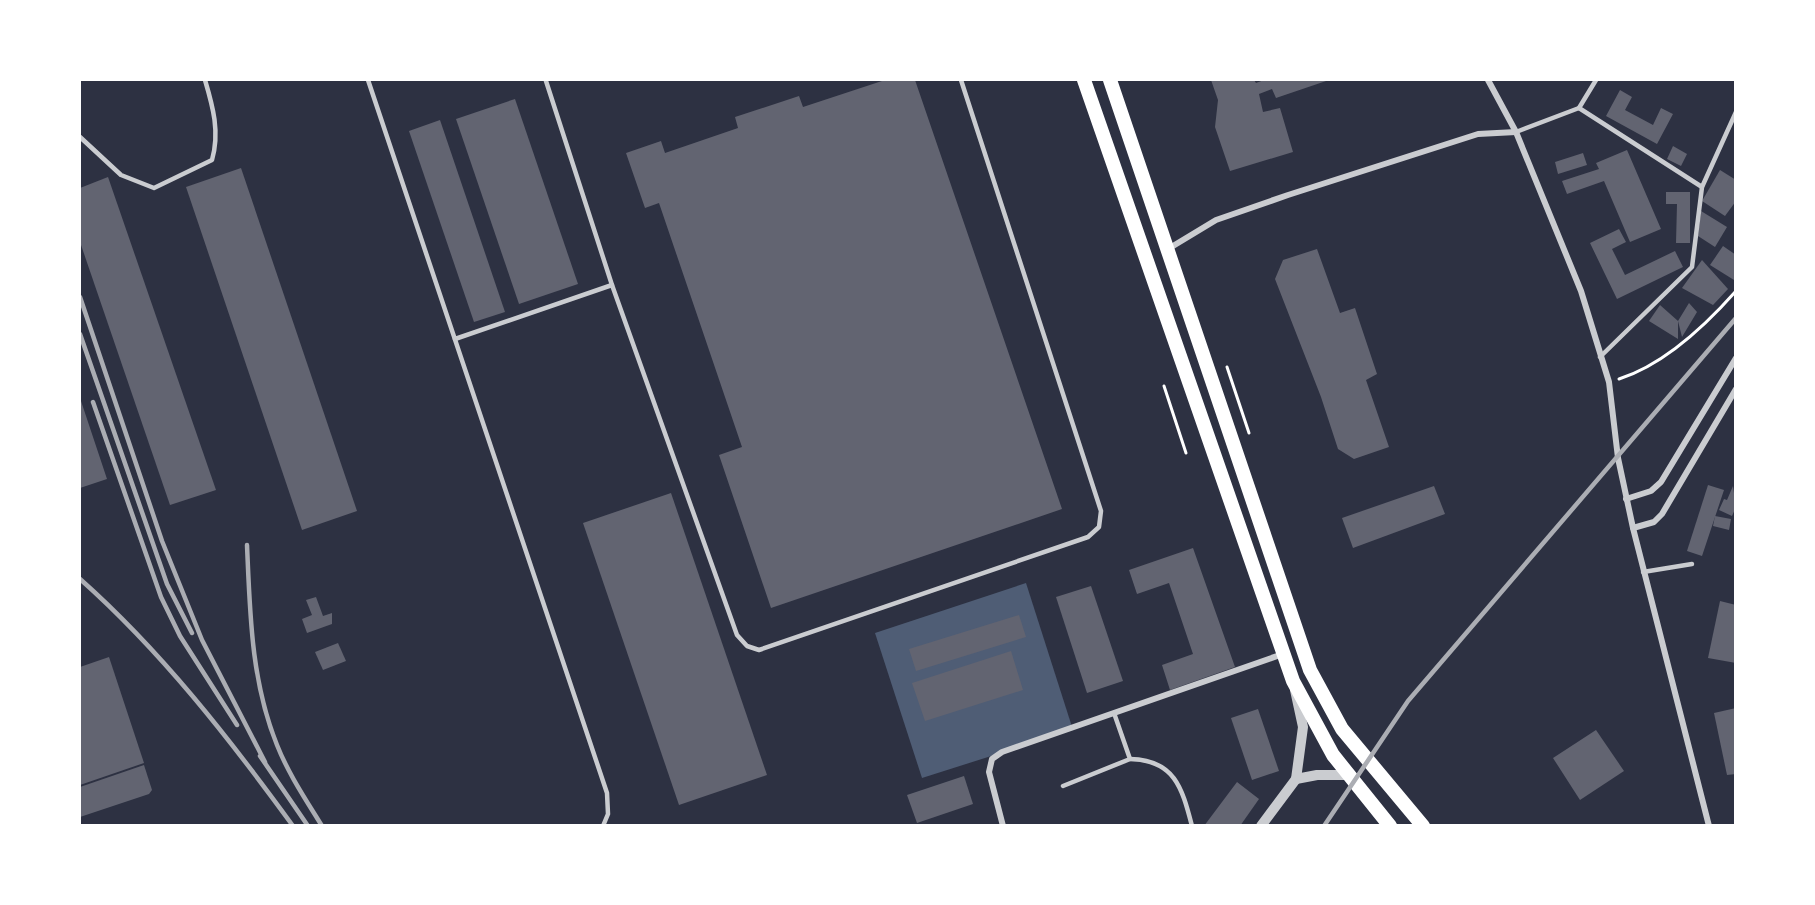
<svg xmlns="http://www.w3.org/2000/svg" width="1815" height="905" font-family="'Source Serif 4',serif">
	<style>
		.water { fill: #4f5d75 }
		.building { fill: #626471 }
		.lines { fill: none; stroke-linecap: round; stroke-linejoin: round }
		.path { stroke: #fff; stroke-width: 3 }
		.service { stroke: #caccd0; stroke-width: 4.5 }
		.minor { stroke: #caccd0; stroke-width: 6 }
		.tertiary { stroke: #caccd0; stroke-width: 10 }
		.trunk { stroke: #fff; stroke-width: 14 }
		.rail { stroke: #abadb3; stroke-width: 4.5 }
	</style>
	<rect width="100%" height="100%" fill="#2d3142"/>
	<path class="water" d="M1026,583l47,147 -151,48 -47,-145z"/>
	<g class="building">
		<path d="M885,80h30l147,429 -291,99 -52,-153 23,-8 -83,-244 -14,5 -19,-55 35,-12 4,12 73,-25 -3,-11 64,-21 4,11z"/>
		<path d="M1211,80h43l2,3 8,-3h65l-53,18 -4,-9 -13,5 4,18 17,-4 13,44 -63,19 -15,-44 3,-27z"/>
		<path d="M1620,90l12,7 -7,13 28,15 8,-17 12,6 -16,30 -51,-28z"/>
		<path d="M515,99l63,185 -59,20 -63,-185z"/>
		<path d="M440,120l65,192 -31,10 -65,-191z"/>
		<path d="M1673,146l14,8 -6,12 -14,-7z"/>
		<path d="M1627,150l34,79 -31,13 -26,-61 -37,13 -5,-13 37,-12 -3,-6z"/>
		<path d="M1583,153l4,12 -29,9 -3,-12z"/>
		<path d="M241,168l116,343 -55,19 -116,-343z"/>
		<path d="M1720,170l16,10v21l-11,15 -23,-15z"/>
		<path d="M108,177l108,313 -46,15 -90,-263v-54z"/>
		<path d="M1666,192h24v51h-14l1,-39h-11z"/>
		<path d="M1701,211l26,16 -12,20 -17,-11z"/>
		<path d="M1619,229l7,13 -14,7 13,26 50,-24 8,16 -66,32 -27,-56z"/>
		<path d="M1723,246l13,9 -2,25 -24,-15z"/>
		<path d="M1317,249l23,64 15,-5 22,66 -11,6 23,67 -35,12 -16,-10 -17,-52 -46,-118 8,-19z"/>
		<path d="M1702,260l26,29 -15,16 -31,-17z"/>
		<path d="M1689,303l8,9 -15,25 -4,-16v18l-29,-18 11,-16 18,16z"/>
		<path d="M80,398l27,81 -27,9z"/>
		<path d="M1708,485l16,5 -22,66 -15,-5z"/>
		<path d="M1434,486l11,28 -92,34 -11,-30z"/>
		<path d="M1733,486l3,21 -4,9 -13,-6 5,-11 3,1z"/>
		<path d="M671,493l96,282 -88,30 -96,-282z"/>
		<path d="M1715,516l16,3 -2,11 -16,-4z"/>
		<path d="M1193,548l42,119 -65,23 -8,-25 31,-11 -24,-71 -32,11 -8,-24z"/>
		<path d="M1091,586l32,95 -36,12 -31,-96z"/>
		<path d="M316,597l7,19 9,-3v11l-25,9 -5,-14 10,-4 -6,-15z"/>
		<path d="M1720,601l16,4v58l-28,-5z"/>
		<path d="M1019,615l7,22 -110,34 -7,-22z"/>
		<path d="M338,643l8,18 -23,9 -8,-18z"/>
		<path d="M1011,651l12,39 -98,31 -13,-38z"/>
		<path d="M109,657l35,106 -64,22v-118z"/>
		<path d="M1736,708v66l-9,1 -13,-62z"/>
		<path d="M1258,709l21,62 -27,9 -21,-62z"/>
		<path d="M1596,730l28,41 -44,29 -27,-42z"/>
		<path d="M144,765l8,25 -3,4 -69,23v-30z"/>
		<path d="M964,776l9,28 -56,19 -10,-28z"/>
		<path d="M1237,782l22,17 -19,27h-36z"/>
	</g>
	<g class="lines">
		<g class="path">
			<path d="M1227,367l22,66"/>
			<path d="M1619,379c44,-14 86,-53 117,-88"/>
			<path d="M1164,386l22,67"/>
		</g>
		<g class="service">
			<path d="M368,80l239,713 1,21 -5,12"/>
			<path d="M546,81l66,204 125,350 10,11 12,4 329,-113 11,-10 2,-16 -140,-431"/>
			<path d="M1579,108l123,79"/>
			<path d="M1516,132l63,-24 17,-28"/>
			<path d="M80,137l41,38 33,13 58,-28c8,-28 1,-53 -7,-80"/>
			<path d="M455,339l157,-54"/>
			<path d="M1600,357l92,-90 10,-80 34,-75"/>
			<path d="M1643,572l49,-8"/>
			<path d="M1130,759c45,1 52,29 62,67"/>
			<path d="M1063,786l67,-27 -16,-46"/>
		</g>
		<g class="minor">
			<path d="M1488,80l28,52 65,159 28,91 9,76 15,70 76,298"/>
			<path d="M1168,249l48,-29 72,-25 190,-61 38,-2"/>
			<path d="M1626,499l25,-8 10,-9 75,-124"/>
			<path d="M1633,528l21,-6 8,-8 74,-125"/>
			<path d="M1003,826l-14,-54 3,-13 10,-7 281,-98"/>
		</g>
		<g class="tertiary">
			<path d="M1295,690l8,37 -7,52 21,-4h29"/>
			<path d="M1261,826l35,-47"/>
		</g>
		<g class="trunk">
			<path d="M1084,80l209,601 40,74 57,71"/>
			<path d="M1110,80l200,590 32,59 81,97"/>
		</g>
		<g class="rail">
			<path d="M80,297l82,244 40,99 63,122"/>
			<path d="M80,334l87,250 25,49"/>
			<path d="M93,402l68,195 19,39 57,89"/>
			<path d="M247,545c3,68 4,136 30,200 11,28 29,55 45,81"/>
			<path d="M80,579c81,72 149,159 213,247"/>
			<path d="M260,756l48,70"/>
			<path d="M1324,826l84,-125 328,-383"/>
		</g>
	</g>
	<rect width="1815" height="905" fill="none" stroke="#ffffff" stroke-width="162"/>
</svg>
